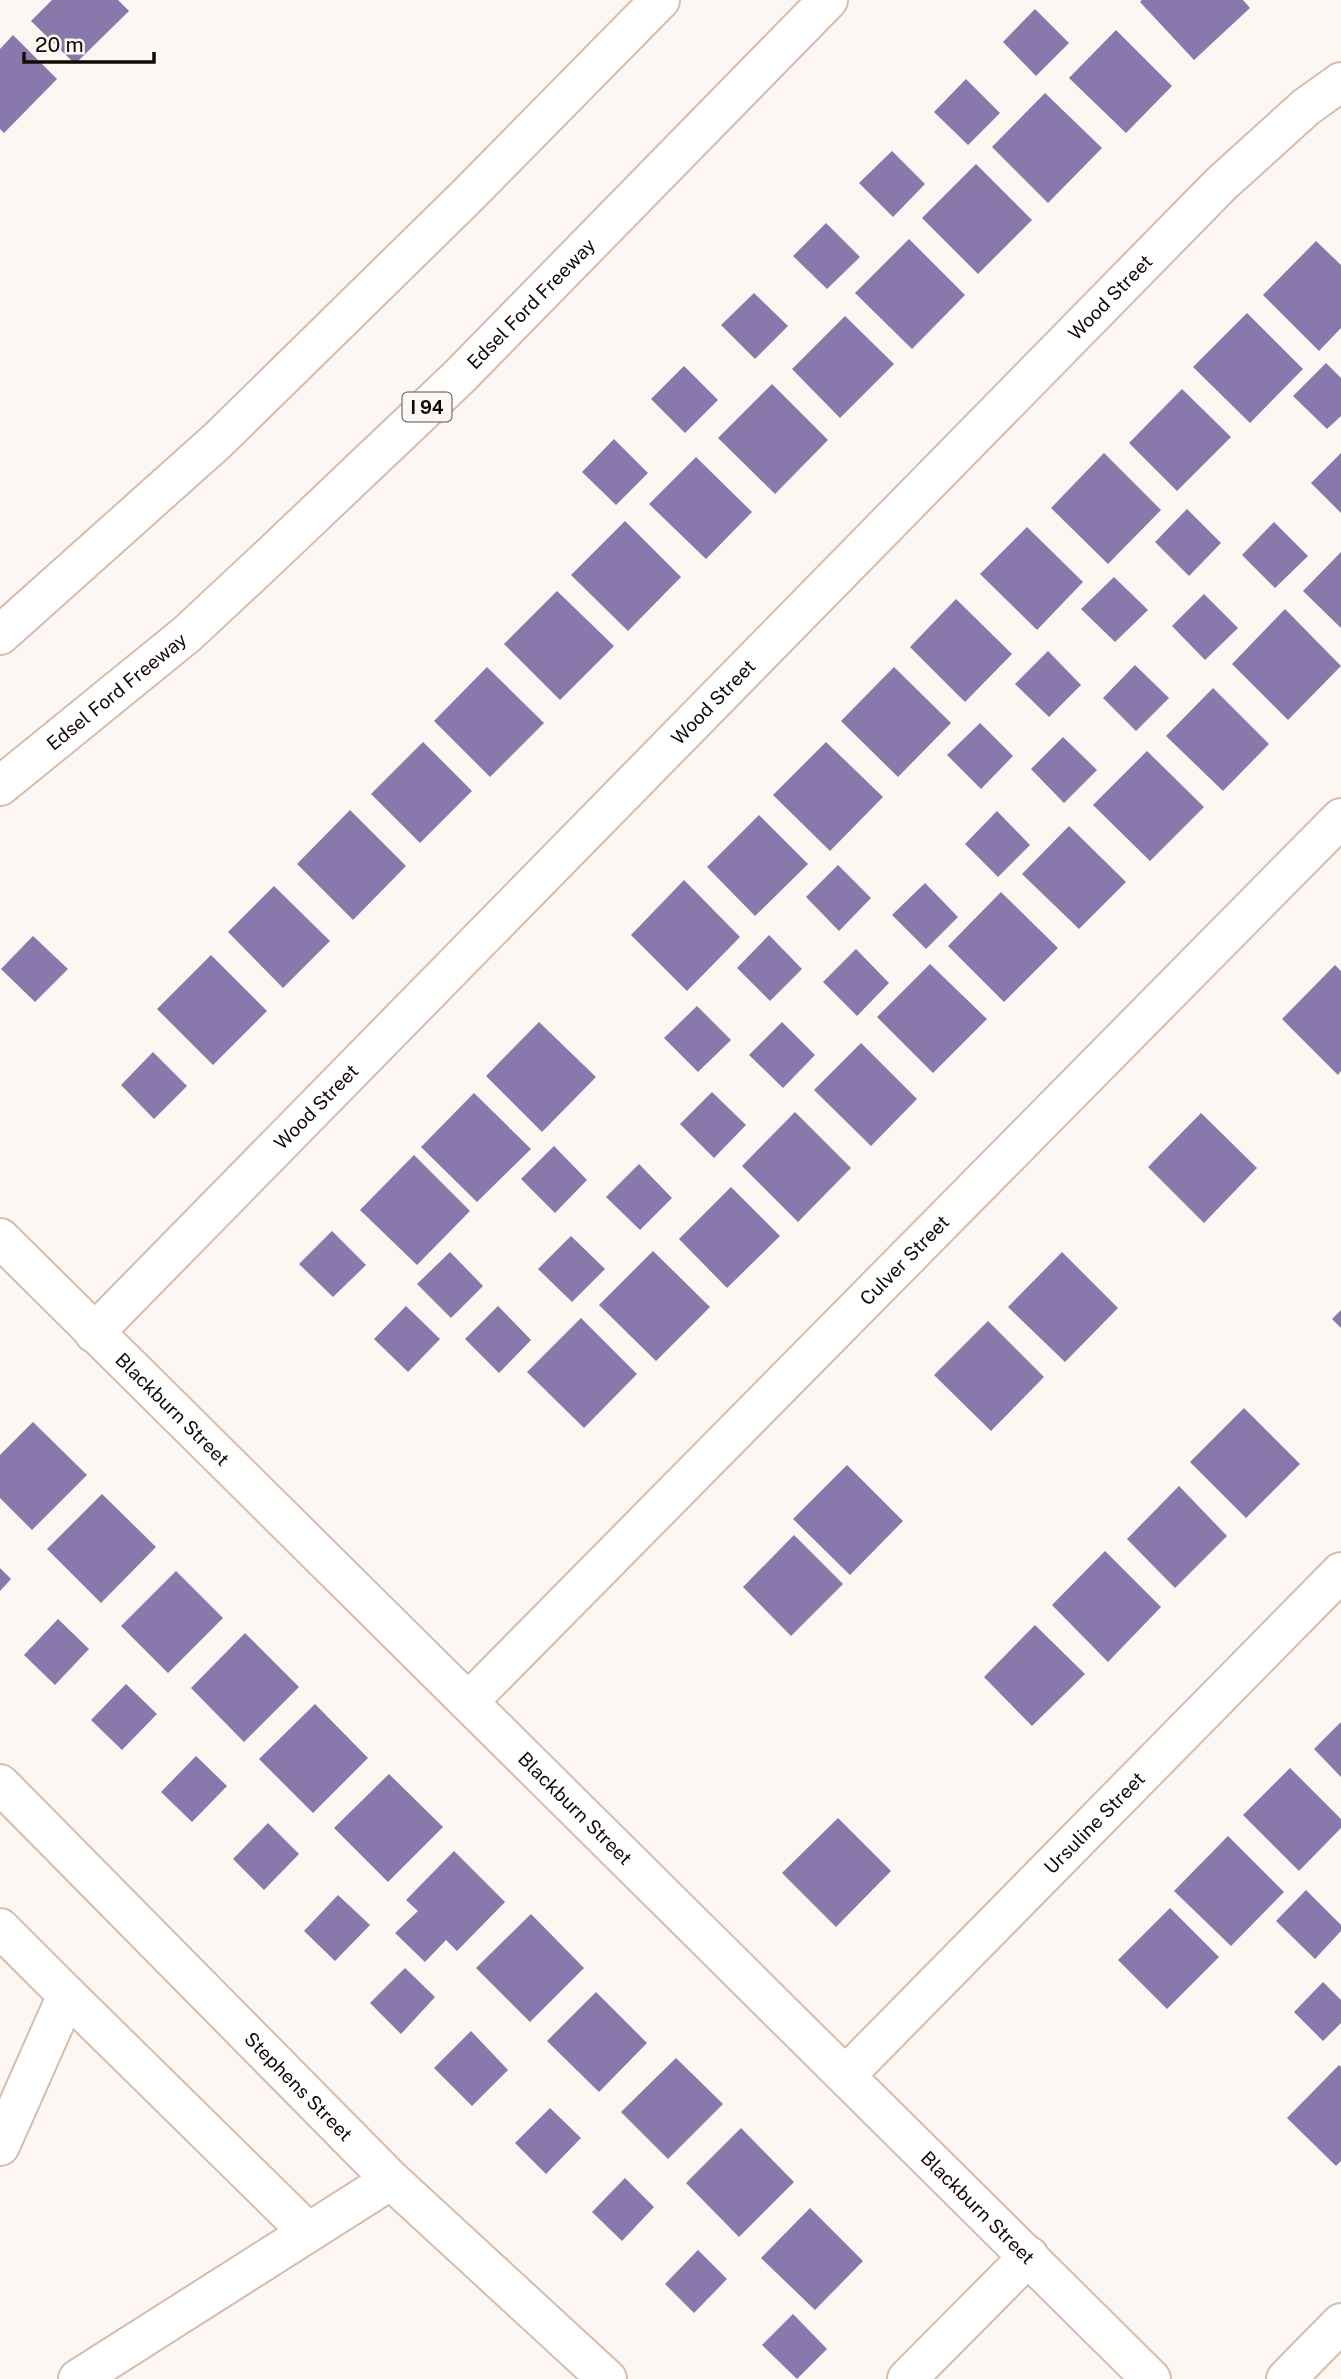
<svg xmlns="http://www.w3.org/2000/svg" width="1341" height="2379" font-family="'Public Sans',sans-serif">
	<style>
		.building { fill: #8978ac }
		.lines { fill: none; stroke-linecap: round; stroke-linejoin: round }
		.minor-casing { stroke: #d8bcaa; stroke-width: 42 }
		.highway-casing { stroke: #d8bcaa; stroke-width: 42 }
		.minor { stroke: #fff; stroke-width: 38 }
		.highway { stroke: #fff; stroke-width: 38 }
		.labels { text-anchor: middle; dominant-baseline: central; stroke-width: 7; stroke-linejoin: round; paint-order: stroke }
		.shield { fill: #fdf7f3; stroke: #5a514c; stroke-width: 2 }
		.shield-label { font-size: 18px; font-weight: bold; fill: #140a05 }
		.street-label { font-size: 19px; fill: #140a05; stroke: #fdf7f3 }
	</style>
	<rect width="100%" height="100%" fill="#fdf7f3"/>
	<g class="building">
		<path d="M52,0h66l11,11 -54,53 -44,-43z"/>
		<path d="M1142,0h101l7,8 -56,52 -54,-58z"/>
		<path d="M1035,9l34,34 -33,33 -33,-34z"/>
		<path d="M1116,30l56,56 -46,47 -57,-55z"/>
		<path d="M13,35l44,44 -53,54 -4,-4v-80z"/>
		<path d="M966,79l34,34 -32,32 -34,-33z"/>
		<path d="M1045,93l57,55 -54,55 -56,-56z"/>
		<path d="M892,151l33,33 -32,33 -34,-34z"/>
		<path d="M976,164l56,56 -54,54 -56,-56z"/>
		<path d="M826,223l34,34 -33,32 -34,-33z"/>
		<path d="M909,239l56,56 -53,54 -57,-56z"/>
		<path d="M1316,241l25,24v63l-22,23 -56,-56z"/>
		<path d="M754,293l34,33 -33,33 -34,-34z"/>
		<path d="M1247,313l56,56 -53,54 -57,-56z"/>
		<path d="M845,316l49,48 -54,54 -48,-49z"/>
		<path d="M1326,363l15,15v38l-14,13 -34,-33z"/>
		<path d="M684,366l34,34 -33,33 -34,-34z"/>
		<path d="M772,384l56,56 -53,54 -57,-56z"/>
		<path d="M1182,389l49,48 -54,54 -48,-48z"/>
		<path d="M614,439l34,34 -32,32 -34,-33z"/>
		<path d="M1104,453l57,57 -53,54 -57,-56z"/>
		<path d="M1341,453v60l-30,-30z"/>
		<path d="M696,457l56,55 -46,47 -57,-55z"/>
		<path d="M1187,509l34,34 -32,33 -34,-34z"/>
		<path d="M625,521l56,56 -53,54 -57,-56z"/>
		<path d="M1274,522l34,34 -33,32 -33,-33z"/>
		<path d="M1027,527l56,55 -46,48 -57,-56z"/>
		<path d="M1341,552v76l-38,-37z"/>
		<path d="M1114,577l34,33 -33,32 -34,-33z"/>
		<path d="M557,591l57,55 -54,54 -56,-56z"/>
		<path d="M1204,594l34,34 -33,32 -33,-34z"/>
		<path d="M956,599l56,55 -47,48 -55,-55z"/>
		<path d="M1285,609l56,57 -53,54 -56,-56z"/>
		<path d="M1048,651l33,34 -32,32 -34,-33z"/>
		<path d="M1135,665l34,33 -33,33 -33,-33z"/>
		<path d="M487,667l57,56 -54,54 -56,-56z"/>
		<path d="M894,667l57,56 -53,54 -57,-56z"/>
		<path d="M1213,688l56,56 -46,47 -57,-55z"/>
		<path d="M980,723l33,33 -32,33 -34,-34z"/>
		<path d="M1063,737l34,33 -33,33 -33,-34z"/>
		<path d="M423,742l49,49 -52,52 -49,-49z"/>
		<path d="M826,742l57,55 -53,54 -57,-56z"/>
		<path d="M1147,751l57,56 -54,54 -57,-56z"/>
		<path d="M350,810l56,56 -53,54 -56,-56z"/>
		<path d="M997,811l33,34 -32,32 -33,-33z"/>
		<path d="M759,815l49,49 -53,52 -48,-49z"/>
		<path d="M1069,826l57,56 -47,47 -57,-55z"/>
		<path d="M838,865l33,33 -32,33 -33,-34z"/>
		<path d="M684,880l56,57 -53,54 -56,-56z"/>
		<path d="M925,883l33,34 -32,32 -34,-34z"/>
		<path d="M274,886l56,55 -47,47 -55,-56z"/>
		<path d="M1001,892l57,56 -54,54 -56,-56z"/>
		<path d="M769,935l33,34 -32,32 -33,-33z"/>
		<path d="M33,936l35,33 -33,33 -34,-33z"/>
		<path d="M856,949l33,34 -32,33 -34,-34z"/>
		<path d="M211,955l56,56 -54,54 -56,-56z"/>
		<path d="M930,964l57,55 -54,54 -56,-56z"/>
		<path d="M1335,965l6,6v100l-3,4 -56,-56z"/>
		<path d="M697,1006l34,34 -33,32 -34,-34z"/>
		<path d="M539,1022l57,55 -54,55 -56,-56z"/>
		<path d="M782,1022l33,33 -32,33 -34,-33z"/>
		<path d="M861,1043l56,56 -46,47 -57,-56z"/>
		<path d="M153,1052l34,34 -33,33 -33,-34z"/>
		<path d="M712,1092l34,33 -32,33 -34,-34z"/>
		<path d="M474,1093l57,56 -54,53 -56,-55z"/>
		<path d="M795,1112l56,56 -53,54 -56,-56z"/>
		<path d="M1201,1113l56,55 -53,55 -56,-56z"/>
		<path d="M554,1146l33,34 -32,33 -34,-34z"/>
		<path d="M414,1155l56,56 -53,54 -57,-55z"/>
		<path d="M639,1164l33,34 -32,32 -34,-33z"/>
		<path d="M731,1187l49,49 -53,52 -48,-49z"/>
		<path d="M332,1231l34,34 -33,32 -34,-33z"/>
		<path d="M571,1236l34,33 -33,33 -34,-33z"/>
		<path d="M653,1251l57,56 -54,54 -57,-56z"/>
		<path d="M450,1252l33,34 -32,32 -34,-34z"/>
		<path d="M1062,1252l56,56 -53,54 -57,-55z"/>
		<path d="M406,1306l34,33 -32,33 -34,-33z"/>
		<path d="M498,1306l33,34 -32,33 -34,-34z"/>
		<path d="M1341,1310v18l-9,-9z"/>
		<path d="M581,1318l56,56 -53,54 -57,-56z"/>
		<path d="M988,1321l56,56 -53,54 -57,-56z"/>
		<path d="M1244,1408l56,56 -54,54 -56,-56z"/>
		<path d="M33,1422l54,53 -55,55 -32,-32v-43z"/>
		<path d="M847,1465l56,56 -53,54 -57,-56z"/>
		<path d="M1179,1486l48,50 -52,52 -48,-49z"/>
		<path d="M102,1494l54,53 -55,56 -54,-54z"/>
		<path d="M794,1535l49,49 -52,52 -48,-49z"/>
		<path d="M1105,1551l56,56 -53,55 -56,-57z"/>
		<path d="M0,1568l11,11 -11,12z"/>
		<path d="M176,1571l47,47 -55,55 -47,-47z"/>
		<path d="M58,1619l31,30 -34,36 -31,-30z"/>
		<path d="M1035,1625l50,49 -53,52 -48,-49z"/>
		<path d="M245,1633l54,54 -55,55 -53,-54z"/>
		<path d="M126,1684l31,30 -35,36 -31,-30z"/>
		<path d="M315,1704l53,54 -55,55 -54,-54z"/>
		<path d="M1341,1722v55l-27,-28z"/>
		<path d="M196,1756l31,30 -35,36 -31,-30z"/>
		<path d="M1290,1768l51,51v9l-42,43 -56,-56z"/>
		<path d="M389,1774l54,53 -55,55 -54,-54z"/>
		<path d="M838,1818l53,53 -55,56 -54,-54z"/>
		<path d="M268,1823l31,31 -35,36 -31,-31z"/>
		<path d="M1228,1836l56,56 -53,54 -57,-55z"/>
		<path d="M454,1851l51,51 -48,49 -11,-11 -21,22 -30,-29 23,-22 -12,-11z"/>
		<path d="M1306,1890l35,35v6l-26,28 -39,-38z"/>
		<path d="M338,1895l32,30 -35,36 -31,-30z"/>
		<path d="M1170,1908l49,49 -52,52 -49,-49z"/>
		<path d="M531,1914l53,54 -54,54 -54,-54z"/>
		<path d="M405,1968l30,29 -34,37 -31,-31z"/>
		<path d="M1323,1982l18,18v23l-18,18 -29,-29z"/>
		<path d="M596,1992l51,51 -48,49 -52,-51z"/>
		<path d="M471,2031l37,39 -36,36 -38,-38z"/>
		<path d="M676,2058l47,46 -55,55 -47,-47z"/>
		<path d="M1339,2065l2,2v94l-5,5 -49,-48z"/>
		<path d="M550,2108l31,30 -35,36 -31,-31z"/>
		<path d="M741,2128l53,54 -55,55 -53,-54z"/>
		<path d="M625,2178l29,29 -32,34 -30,-29z"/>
		<path d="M810,2208l53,53 -48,49 -54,-52z"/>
		<path d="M698,2250l29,29 -33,34 -29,-29z"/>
		<path d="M793,2314l34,35 -30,30 -35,-34z"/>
	</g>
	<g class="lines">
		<defs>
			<g id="minor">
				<path id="s1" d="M0,1238l1151,1141"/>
				<path id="s2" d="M94,1333l1127,-1149 85,-77 35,-25"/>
				<path id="s3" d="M468,1702l873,-884"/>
				<path id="s4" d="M0,1784l391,396 216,199"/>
				<path d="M0,1928l67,67 -67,151"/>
				<path d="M67,1995l241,237"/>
				<path id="s5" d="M846,2075l495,-503"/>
				<path d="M78,2379l313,-199"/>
				<path d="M907,2379l122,-123"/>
				<path d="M1286,2379l55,-56"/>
			</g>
			<g id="highway">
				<path d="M0,635l217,-194 250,-245 193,-196"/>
				<path id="s6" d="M0,786l187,-152 75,-70 197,-187 369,-377"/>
			</g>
		</defs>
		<use href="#minor" class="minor-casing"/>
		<use href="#highway" class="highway-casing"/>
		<use href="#minor" class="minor"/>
		<use href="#highway" class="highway"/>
	</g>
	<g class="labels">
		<rect class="shield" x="402.5" y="392.5" width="49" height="29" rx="5"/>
		<g class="shield-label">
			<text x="427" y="407">I 94</text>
		</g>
		<g class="street-label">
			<text stroke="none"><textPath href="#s2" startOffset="1451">Wood Street</textPath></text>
			<text stroke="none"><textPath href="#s6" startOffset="718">Edsel Ford Freeway</textPath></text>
			<text stroke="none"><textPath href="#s6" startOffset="150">Edsel Ford Freeway</textPath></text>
			<text stroke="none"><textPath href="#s2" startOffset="884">Wood Street</textPath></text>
			<text stroke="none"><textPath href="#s2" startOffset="317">Wood Street</textPath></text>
			<text stroke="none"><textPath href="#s3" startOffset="621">Culver Street</textPath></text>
			<text stroke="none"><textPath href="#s1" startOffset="243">Blackburn Street</textPath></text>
			<text stroke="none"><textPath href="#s1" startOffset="810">Blackburn Street</textPath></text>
			<text stroke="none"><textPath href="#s5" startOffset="354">Ursuline Street</textPath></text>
			<text stroke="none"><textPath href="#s4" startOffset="425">Stephens Street</textPath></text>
			<text stroke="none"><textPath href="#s1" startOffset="1377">Blackburn Street</textPath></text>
		</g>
	</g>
	<path d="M24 52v10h130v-10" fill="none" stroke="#140a05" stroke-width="3.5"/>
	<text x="35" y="52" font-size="21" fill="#140a05" stroke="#fdf7f3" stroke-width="5" paint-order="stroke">20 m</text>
</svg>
